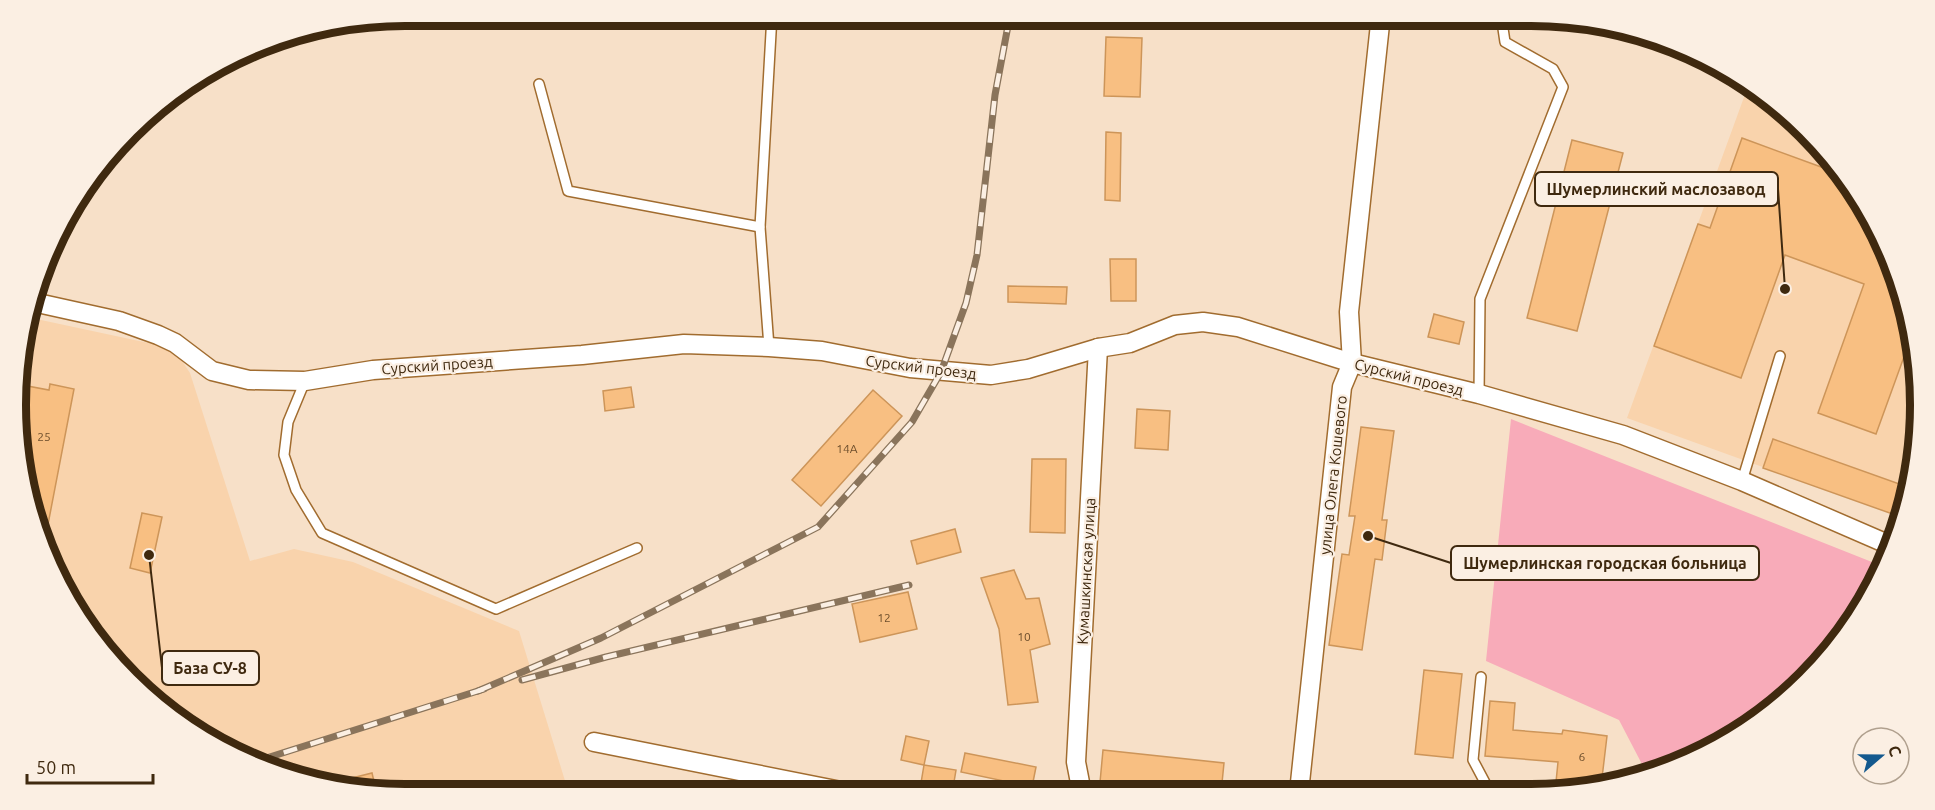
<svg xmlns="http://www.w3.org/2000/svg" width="1935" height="810" font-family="Ubuntu,sans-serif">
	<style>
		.built { fill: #f9d3ac }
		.green { fill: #f8abb9 }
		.building { fill: #f8bf82; stroke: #cd9559; stroke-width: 1.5 }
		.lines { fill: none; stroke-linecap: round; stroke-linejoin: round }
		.lane-casing { stroke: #a16c2f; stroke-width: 12 }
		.street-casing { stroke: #a16c2f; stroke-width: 21 }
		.lane { stroke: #fff; stroke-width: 9 }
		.street { stroke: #fff; stroke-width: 18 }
		.rail-casing { stroke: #8a745b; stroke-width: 7 }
		.rail { stroke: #fbefe3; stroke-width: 4.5; stroke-dasharray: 14; stroke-linecap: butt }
		.labels { text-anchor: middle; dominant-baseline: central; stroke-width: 4.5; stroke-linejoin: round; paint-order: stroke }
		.number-label { font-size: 12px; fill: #6d4e2c }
		.street-label { font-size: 15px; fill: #3f290f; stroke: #fbefe3 }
		.rim { fill: none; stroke: #3f290f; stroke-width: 8 }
		.leader { fill: none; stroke: #3f290f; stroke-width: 2 }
		.callout-dot { fill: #3f290f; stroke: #fbefe3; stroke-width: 2 }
		.callout { fill: #fbefe3; stroke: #3f290f; stroke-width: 2 }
		.callout-label { font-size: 16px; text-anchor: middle; font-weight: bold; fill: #3f290f }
	</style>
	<rect width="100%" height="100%" fill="#f7e0c8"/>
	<g class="built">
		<path d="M1747,89l36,20 -1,4 9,3 89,117 39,147 -18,137 -274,-99z"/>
		<path d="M27,317l140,30 13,11 10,15 60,188 44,-12 59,13 166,69 47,153 151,10 -312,1 -126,-21 -131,-76 -81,-98 -45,-119v-152z"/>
	</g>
	<path class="green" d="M1511,419l371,147 -28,56 -86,92 -88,51 -20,5 -16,-2 -25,-48 -133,-59z"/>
	<g class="building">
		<path d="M1106,37l36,1 -2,59 -36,-1z"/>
		<path d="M1106,132l15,1 -1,68 -15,-1z"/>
		<path d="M1742,138l90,33 48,62 29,110 -33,91 -58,-21 46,-129 -79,-29 -44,123 -87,-32 44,-122 12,4z"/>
		<path d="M1572,140l51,13 -46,178 -50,-13z"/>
		<path d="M1110,259h26v42h-25z"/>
		<path d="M1008,286l59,1 -1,17 -58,-2z"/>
		<path d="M1434,314l30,8 -5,22 -31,-7z"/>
		<path d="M50,384l24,5 -29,151 -23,-59v-96l27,5z"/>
		<path d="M631,387l3,20 -29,4 -2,-20z"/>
		<path d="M873,390l29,26 -81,90 -29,-26z"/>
		<path d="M1137,409l33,2 -2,39 -33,-2z"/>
		<path d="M1361,427l33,4 -12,89h5l-5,40 -7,-1 -13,91 -33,-5 13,-91 7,1 6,-39h-6z"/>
		<path d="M1773,439l132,47 -4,31 -138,-49z"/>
		<path d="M1032,459h34l-1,74 -35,-1z"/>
		<path d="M142,513l20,4 -12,56 -20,-5z"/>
		<path d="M955,529l6,23 -44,12 -6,-23z"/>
		<path d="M1014,570l12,29 13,-1 11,46 -20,6 8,52 -30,3 -9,-76 -18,-51z"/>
		<path d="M908,592l9,37 -57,13 -8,-38z"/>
		<path d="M1424,670l38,4 -9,84 -38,-4z"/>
		<path d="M1490,701l25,2 -2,27 49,4 1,-4 44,6 -5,42 -9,-1 -2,12 -10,3h-26l3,-30 -73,-6z"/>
		<path d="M906,736l23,5 -5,24 -23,-5z"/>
		<path d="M1103,750l121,13 -3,30 -81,-8 -1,8h-40z"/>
		<path d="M965,753l71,14 -4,20 -71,-15z"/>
		<path d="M924,765l32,5 -3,18 -32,-5z"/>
		<path d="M372,773l4,17 -44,-7z"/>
	</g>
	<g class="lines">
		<defs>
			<g id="lane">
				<path d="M539,84l29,107 192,36"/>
				<path d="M769,347l-9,-120 12,-212"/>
				<path d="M305,381l-17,41 -4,33 12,35 26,43 174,76 141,-61"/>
				<path d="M1479,394l1,-95 83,-212 -10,-18 -48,-27 -4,-27"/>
				<path d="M1742,481l38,-125"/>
				<path d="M1481,677l-8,83 17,32"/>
			</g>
			<g id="street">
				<path d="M33,302l86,19 39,14 17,8 37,28 37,9 56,1 68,-11 209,-15 102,-11 85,3 53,4 88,17 81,7 37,-6 70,-21 32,-5 45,-18 28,-3 35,5 114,36 127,31 144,41 119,46 150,65"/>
				<path d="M594,742l262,52"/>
				<path d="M1299,792l43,-405 10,-24 -3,-51 32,-297"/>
				<path d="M1082,793l-6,-31 22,-414"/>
			</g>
		</defs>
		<use href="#lane" class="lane-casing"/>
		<use href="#street" class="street-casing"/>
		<use href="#lane" class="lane"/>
		<use href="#street" class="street"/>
		<defs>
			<g id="rail">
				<path d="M522,680l84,-23 303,-72"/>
				<path d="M478,691l123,-53 217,-111 94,-105 29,-50 25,-69 11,-48 18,-160 15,-80"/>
				<path d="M257,761l227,-72"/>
			</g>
		</defs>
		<use href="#rail" class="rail-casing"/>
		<use href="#rail" class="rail"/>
	</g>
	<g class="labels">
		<g class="number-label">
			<text x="44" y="436">25</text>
			<text x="847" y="448">14А</text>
			<text x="884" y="617">12</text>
			<text x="1024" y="636">10</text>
			<text x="1582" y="756">6</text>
		</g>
		<g class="street-label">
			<text transform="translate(437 365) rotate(-4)">Сурский проезд</text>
			<text transform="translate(921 367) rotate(7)">Сурский проезд</text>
			<text transform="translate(1409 377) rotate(14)">Сурский проезд</text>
			<text transform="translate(1333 475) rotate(-84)">улица Олега Кошевого</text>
			<text transform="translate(1086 571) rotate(-87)">Кумашкинская улица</text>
		</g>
	</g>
	<path d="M0 0H1935V810H0ZM405 26H1531A379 379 0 0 1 1910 405V405A379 379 0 0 1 1531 784H405A379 379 0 0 1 26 405V405A379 379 0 0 1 405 26Z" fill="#fbefe3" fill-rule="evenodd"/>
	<path class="rim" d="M405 26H1531A379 379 0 0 1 1910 405V405A379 379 0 0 1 1531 784H405A379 379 0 0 1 26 405V405A379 379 0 0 1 405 26Z"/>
	<path class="leader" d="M1785 289L1778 189M1368 536L1451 563M149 555L162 668"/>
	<g class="callout-dot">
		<circle cx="1785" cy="289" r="6"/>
		<circle cx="1368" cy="536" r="6"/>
		<circle cx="149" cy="555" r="6"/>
	</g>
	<g class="callout">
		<rect x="1535" y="172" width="243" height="34" rx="6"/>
		<rect x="1451" y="546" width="308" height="34" rx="6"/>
		<rect x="162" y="651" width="97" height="34" rx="6"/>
	</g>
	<g class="callout-label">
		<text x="1656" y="195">Шумерлинский маслозавод</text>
		<text x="1605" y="569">Шумерлинская городская больница</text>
		<text x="210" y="674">База СУ-8</text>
	</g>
	<g transform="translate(1881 756) rotate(70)"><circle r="28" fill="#fbefe3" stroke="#b0a08e" stroke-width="1.5"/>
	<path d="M0-4.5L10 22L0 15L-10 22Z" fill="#14598e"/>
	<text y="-9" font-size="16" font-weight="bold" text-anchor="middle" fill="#3f290f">С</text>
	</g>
	<path d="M27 774v9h126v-9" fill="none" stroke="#3f290f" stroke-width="3"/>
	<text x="36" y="774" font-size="18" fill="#3f290f" stroke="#fbefe3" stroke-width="4.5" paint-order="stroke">50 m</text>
</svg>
